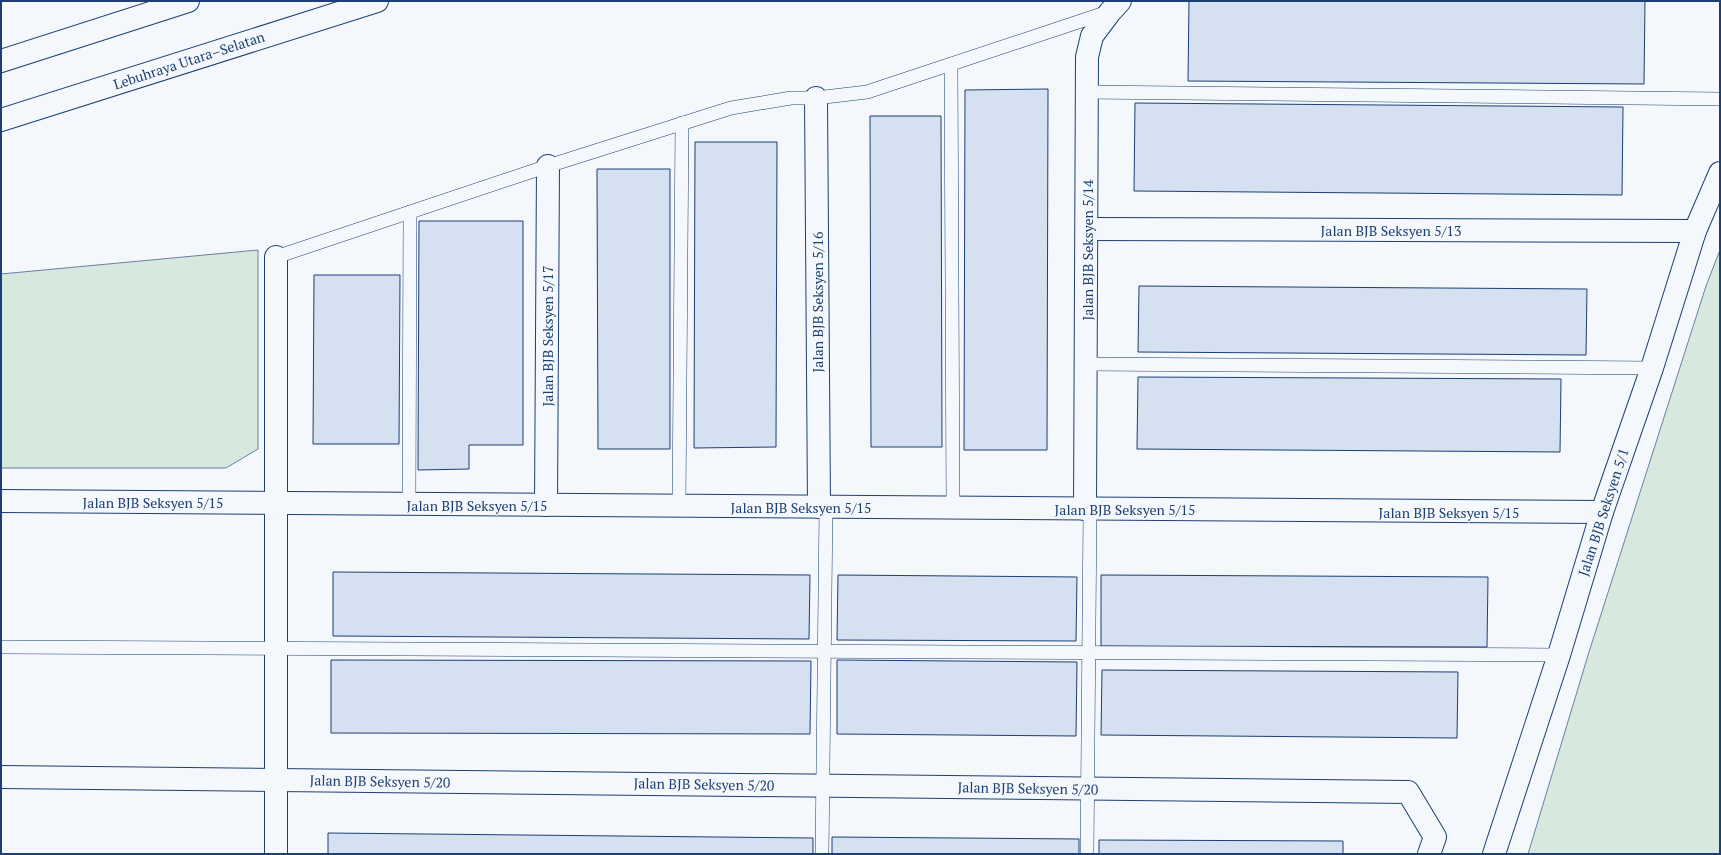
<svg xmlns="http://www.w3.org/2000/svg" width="1721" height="855" font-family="'PT Serif',serif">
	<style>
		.green { fill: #d7e8df; stroke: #687fa3 }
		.building { fill: #d5e0f0; stroke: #1d3f73 }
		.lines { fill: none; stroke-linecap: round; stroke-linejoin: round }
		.service-casing { stroke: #1d3f73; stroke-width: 14 }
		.minor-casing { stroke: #1d3f73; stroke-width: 24 }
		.motorway-casing { stroke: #1d3f73; stroke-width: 24 }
		.service { stroke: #f4f7fb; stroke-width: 13 }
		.minor { stroke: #f4f7fb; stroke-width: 22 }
		.motorway { stroke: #f4f7fb; stroke-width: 22 }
		.labels { text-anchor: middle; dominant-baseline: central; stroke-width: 3; stroke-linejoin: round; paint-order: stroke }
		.street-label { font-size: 14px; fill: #1d3f73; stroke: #f4f7fb }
	</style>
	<rect width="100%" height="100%" fill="#f4f7fb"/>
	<g class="green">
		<path d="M258,250v199l-32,19h-225v-194z"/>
		<path d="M1720,250v604h-192l61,-202 117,-366z"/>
	</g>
	<g class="building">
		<path d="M1189,1h456l-1,83 -456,-3z"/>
		<path d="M1048,89l-1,361h-83l1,-360z"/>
		<path d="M1135,103l488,4 -1,88 -488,-4z"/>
		<path d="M870,116h71l1,331h-71z"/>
		<path d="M695,142h82l-1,305 -82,1z"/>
		<path d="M597,169h73v280h-72z"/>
		<path d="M419,221h104v224h-54v24l-51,1z"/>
		<path d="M314,275h86l-1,169h-86z"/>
		<path d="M1139,286l448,3 -1,66 -448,-3z"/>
		<path d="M1138,377l423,2 -1,73 -423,-3z"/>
		<path d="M333,572l477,3 -1,64 -476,-3z"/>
		<path d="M838,575l239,2 -1,64 -239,-1z"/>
		<path d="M1101,575l387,2 -1,70 -386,-1z"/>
		<path d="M331,660l480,1 -1,73 -479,-1z"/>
		<path d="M837,660l240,2 -1,74 -239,-2z"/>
		<path d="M1102,670l356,2 -1,66 -356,-3z"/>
		<path d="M328,833l485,5v16h-485z"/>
		<path d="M832,837l247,2v15h-247z"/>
		<path d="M1099,840l244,1v13h-244z"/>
	</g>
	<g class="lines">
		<defs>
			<g id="service">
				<path d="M951,64l2,444"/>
				<path d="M1087,92l633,7"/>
				<path d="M276,257l272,-91 183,-58 60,-10h25l51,-6 241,-80"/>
				<path d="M1085,364l567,4"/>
				<path d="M409,505l1,-293"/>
				<path d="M679,506l3,-383"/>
				<path d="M1,647l1558,8"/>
				<path d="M822,854l4,-346"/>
				<path d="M1087,854l3,-345"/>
			</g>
			<g id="minor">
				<path d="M816,98l3,409"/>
				<path d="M1087,229l608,2"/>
				<path d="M276,257v597"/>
				<path d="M1,501l1601,11"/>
				<path d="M546,505l2,-339"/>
				<path d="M1085,509l2,-452 5,-21 18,-24 10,-11"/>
				<path d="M1,777l1407,15 27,45 -6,17"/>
				<path d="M1494,854l65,-199 43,-143 50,-144 43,-137 25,-58"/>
			</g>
			<g id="motorway">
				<path d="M1,61l187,-60"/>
				<path d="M1,120l376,-119"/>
			</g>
		</defs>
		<use href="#service" class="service-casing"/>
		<use href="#minor" class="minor-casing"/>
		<use href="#motorway" class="motorway-casing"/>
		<use href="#service" class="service"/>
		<use href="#minor" class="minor"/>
		<use href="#motorway" class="motorway"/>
	</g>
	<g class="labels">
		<g class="street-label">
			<text transform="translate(189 60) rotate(-18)">Lebuhraya Utara–Selatan</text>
			<text x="1391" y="230">Jalan BJB Seksyen 5/13</text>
			<text transform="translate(1087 250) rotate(-90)">Jalan BJB Seksyen 5/14</text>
			<text transform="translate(817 302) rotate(-90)">Jalan BJB Seksyen 5/16</text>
			<text transform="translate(547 336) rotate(-90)">Jalan BJB Seksyen 5/17</text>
			<text x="153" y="502">Jalan BJB Seksyen 5/15</text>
			<text x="477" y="505">Jalan BJB Seksyen 5/15</text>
			<text x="801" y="507">Jalan BJB Seksyen 5/15</text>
			<text x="1125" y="509">Jalan BJB Seksyen 5/15</text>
			<text x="1449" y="512">Jalan BJB Seksyen 5/15</text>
			<text transform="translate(1603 512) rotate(-72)">Jalan BJB Seksyen 5/1</text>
			<text transform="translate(380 781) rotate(1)">Jalan BJB Seksyen 5/20</text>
			<text transform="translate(704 784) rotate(1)">Jalan BJB Seksyen 5/20</text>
			<text transform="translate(1028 788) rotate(1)">Jalan BJB Seksyen 5/20</text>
		</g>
	</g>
	<rect width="1721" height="855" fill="none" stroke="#1d3f73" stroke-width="4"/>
</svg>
